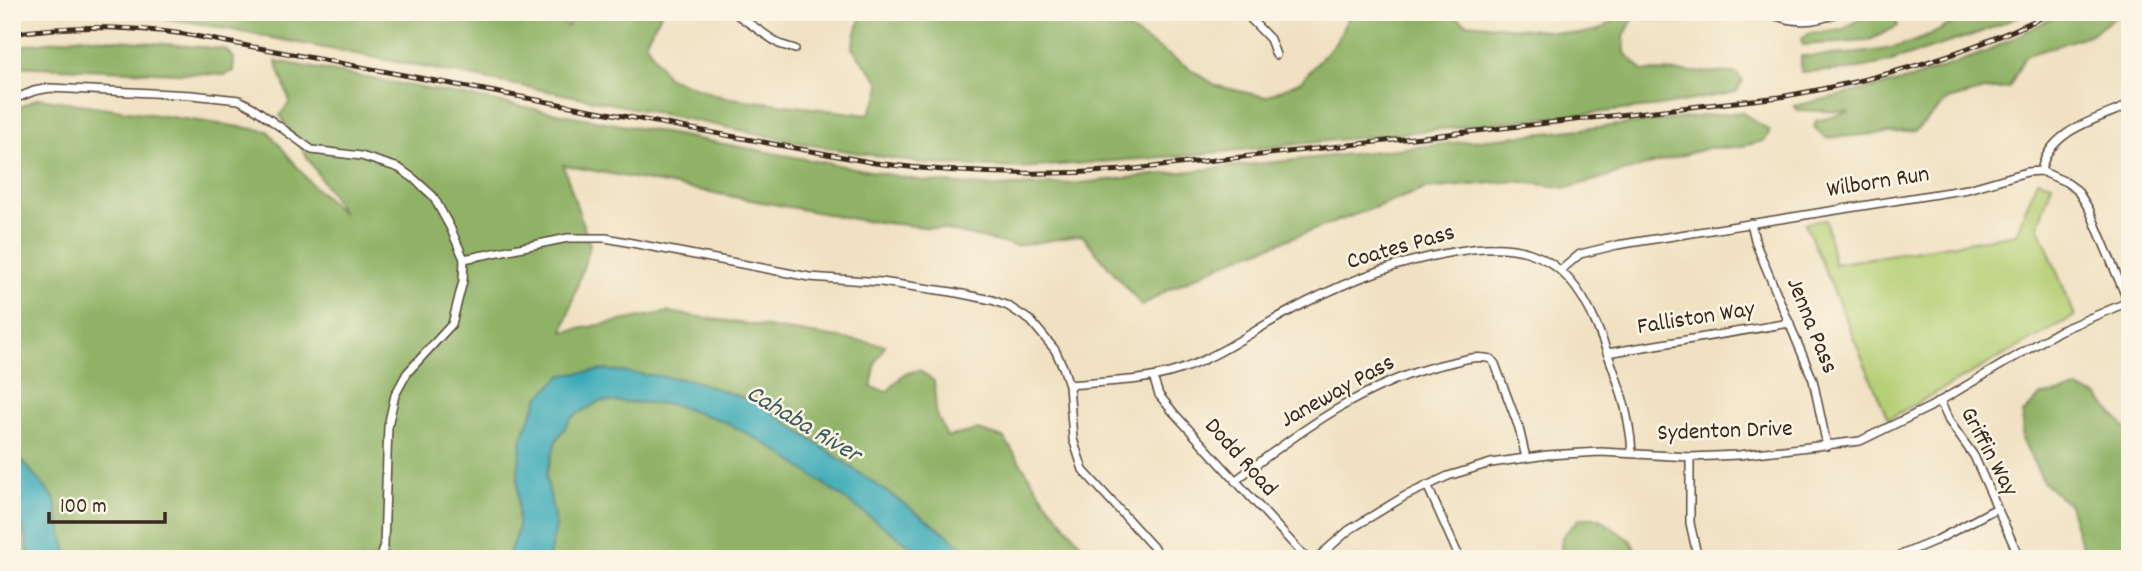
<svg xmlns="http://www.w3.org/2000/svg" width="2142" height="571" font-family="Dekko,sans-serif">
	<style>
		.green { fill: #b4cf75; stroke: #787c4a; stroke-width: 2 }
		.forest { fill: #8fb266; stroke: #656e42; stroke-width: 2 }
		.water { fill: #3aaab7; stroke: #3a6a6a; stroke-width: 2 }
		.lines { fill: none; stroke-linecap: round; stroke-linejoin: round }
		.minor-casing { stroke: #564537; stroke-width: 10 }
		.minor { stroke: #fff; stroke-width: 7 }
		.rail-casing { stroke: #3b2a1e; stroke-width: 5 }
		.rail { stroke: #fcf5e5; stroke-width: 2.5; stroke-dasharray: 8; stroke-linecap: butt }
		.labels { text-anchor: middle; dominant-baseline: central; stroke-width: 5; stroke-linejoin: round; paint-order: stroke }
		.street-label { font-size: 24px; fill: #3b2a1e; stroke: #fcf5e5 }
		.water-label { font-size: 26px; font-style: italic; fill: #3b5d5b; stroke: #fcf5e5 }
	</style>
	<rect width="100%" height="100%" fill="#fcf5e5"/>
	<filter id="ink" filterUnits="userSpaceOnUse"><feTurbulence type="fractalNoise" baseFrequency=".0143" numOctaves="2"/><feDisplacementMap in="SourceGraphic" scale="14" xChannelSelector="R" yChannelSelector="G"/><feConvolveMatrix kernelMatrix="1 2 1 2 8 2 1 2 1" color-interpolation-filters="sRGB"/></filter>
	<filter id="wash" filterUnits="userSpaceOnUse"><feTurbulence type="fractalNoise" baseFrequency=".00686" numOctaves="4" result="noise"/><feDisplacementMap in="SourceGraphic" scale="28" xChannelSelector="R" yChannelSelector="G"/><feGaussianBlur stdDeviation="1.57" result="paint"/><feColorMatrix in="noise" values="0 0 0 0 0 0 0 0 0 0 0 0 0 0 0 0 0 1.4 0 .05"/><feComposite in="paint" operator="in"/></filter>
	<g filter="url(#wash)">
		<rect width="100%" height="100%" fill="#f0e1c2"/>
		<path class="green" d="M2037,180l15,4 -14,41 37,91 -187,103 -83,-196 21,-3 8,44 182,-30z"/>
		<g class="forest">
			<path d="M106,12h450l11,15 9,-15h86l-17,30 22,35 55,20 146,18 11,-19 1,-14 -28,-34 10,-36h240l115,74 49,11 35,-16 35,-39 15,-30h95l20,11 113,11 20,-4 15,-10 5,-8h84l-1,5 -21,6 -47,-6 -10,19 1,17 18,18 93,2 7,8 -7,11 -76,14 -467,49 -173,13 -94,-4 -109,-18 -213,-44 -424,-82z"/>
			<path d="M1871,12c13,0 23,-1 27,14l-30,15 -65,4 -2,-6 9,-6 32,-3z"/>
			<path d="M1965,12h65l-51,21 -91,29 -38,8 -49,2v-16c55,-1 121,-4 164,-44z"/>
			<path d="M2064,12h60l-35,23 -64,21 -16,32 -25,2 -36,10 -33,31 -89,7 -12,-11 2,-6 34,-9 -52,-2 -4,-4 117,-27 75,-27z"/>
			<path d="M82,37l143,12 9,9 -1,13 -8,4 -213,-9v-19z"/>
			<path d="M276,61l648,120 72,6 84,-4 661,-71 29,19 -6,10 -25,6 -31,1 -141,40 -51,-7 -91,8 -196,72 -63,30 -24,15 -60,-71 -67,11 -73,-17 -83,-9 -296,-55 27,80 -27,87 105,-20 217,33 -9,17 -5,25 16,5 17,-18 15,-4 15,11 2,32 11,24 31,-7 26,8 42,63 47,58h-115l-38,-30 -181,-126 -153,-33 -88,102v57l-11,30h-439l-14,-61 -42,-49v-338l26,-13 230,33 44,54 31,28 -63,-98 10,-13z"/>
			<path d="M2078,389l20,7 32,38v125h-42l-9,-21 -10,-33 -25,-22 -22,-44 1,-25 17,-18z"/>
			<path d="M600,401l71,3 55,18 49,26 154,111h-381l8,-31 -10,-53 10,-34 15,-23z"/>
			<path d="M12,515l11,12 8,32h-19z"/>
			<path d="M1580,518h18l33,23 9,18h-80l2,-22z"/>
		</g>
		<g class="water">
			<path d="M606,370l85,10 68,23 181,126 38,30h-49l-154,-110 -49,-27 -55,-18 -71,-3 -29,17 -15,23 -10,34 10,53 -8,31h-41l11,-30v-57l4,-35 17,-40 23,-22z"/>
			<path d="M12,449l42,49 14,61h-37l-8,-32 -11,-12z"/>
		</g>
	</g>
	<g filter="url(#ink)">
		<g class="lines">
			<defs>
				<g id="minor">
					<path d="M733,12l46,32 16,5"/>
					<path d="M1244,12l26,27 6,16"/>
					<path d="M1766,12c25,12 48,12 73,0"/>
					<path d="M12,100l22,-9 16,-3 142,7 47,5 15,8 58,42 49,6 38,12 14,10 20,18 17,31 14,32"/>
					<path d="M2041,171c8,-41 54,-51 89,-66"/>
					<path d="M1751,223l5,21 57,136 14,66"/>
					<path d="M1561,270l19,-16 37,-9 351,-56 59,-17 14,-1 25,11 11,8 12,19 40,95"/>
					<path d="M1607,353l183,-30"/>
					<path d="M1153,377l6,18 15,18 133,146"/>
					<path d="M1069,385c36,-4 75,-3 110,-15 39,-13 72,-38 107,-57 46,-25 92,-45 143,-56 80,-19 133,-15 168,69 16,41 33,83 35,127"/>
					<path d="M1940,401l9,20 25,35 46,103"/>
					<path d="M1690,457v66l8,36"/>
					<path d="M1235,481c63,-49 134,-101 214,-118 14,-3 27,-8 42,-4l4,5 24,64 7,30"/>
					<path d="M1427,485l33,74"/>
					<path d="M381,559l3,-13 4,-120 7,-31 12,-22 45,-49 11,-43 1,-22 104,-21h38l203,39 72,5 71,10 40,8 16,6 23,15 24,29 8,17 6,18 4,54 10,31 81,89"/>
					<path d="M1316,559l33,-29 56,-34 43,-20 43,-13 56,-8 54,-3 89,5 49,-2 121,-14 70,-34 129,-76 69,-29"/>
					<path d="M1891,559l46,-19 60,-32"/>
				</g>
			</defs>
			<use href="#minor" class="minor-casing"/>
			<use href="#minor" class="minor"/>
			<defs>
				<path id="rail" d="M12,34c58,-10 114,-8 172,0l691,129c84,11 166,13 250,7l655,-73c94,-16 187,-42 273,-85"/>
			</defs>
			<use href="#rail" class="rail-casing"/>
			<use href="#rail" class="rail"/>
		</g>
	</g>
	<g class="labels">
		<g class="street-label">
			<text transform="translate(1878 183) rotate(-9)">Wilborn Run</text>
			<text transform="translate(1401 248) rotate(-16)">Coates Pass</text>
			<text transform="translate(1696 319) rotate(-9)">Falliston Way</text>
			<text transform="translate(1811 326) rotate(68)">Jenna Pass</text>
			<text transform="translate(1338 392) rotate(-29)">Janeway Pass</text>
			<text transform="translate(1725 432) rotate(-2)">Sydenton Drive</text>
			<text transform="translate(1988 452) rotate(62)">Griffin Way</text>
			<text transform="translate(1240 458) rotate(48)">Dodd Road</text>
		</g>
		<g class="water-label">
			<text transform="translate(803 425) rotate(31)">Cahaba River</text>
		</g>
	</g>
	<rect width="2142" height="571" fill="none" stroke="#fcf5e5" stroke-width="42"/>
	<path d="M49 512v10h116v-10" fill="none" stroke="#3b2a1e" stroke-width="3.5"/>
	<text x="60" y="512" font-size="21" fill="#3b2a1e" stroke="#fcf5e5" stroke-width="5" paint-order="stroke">100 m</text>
</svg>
